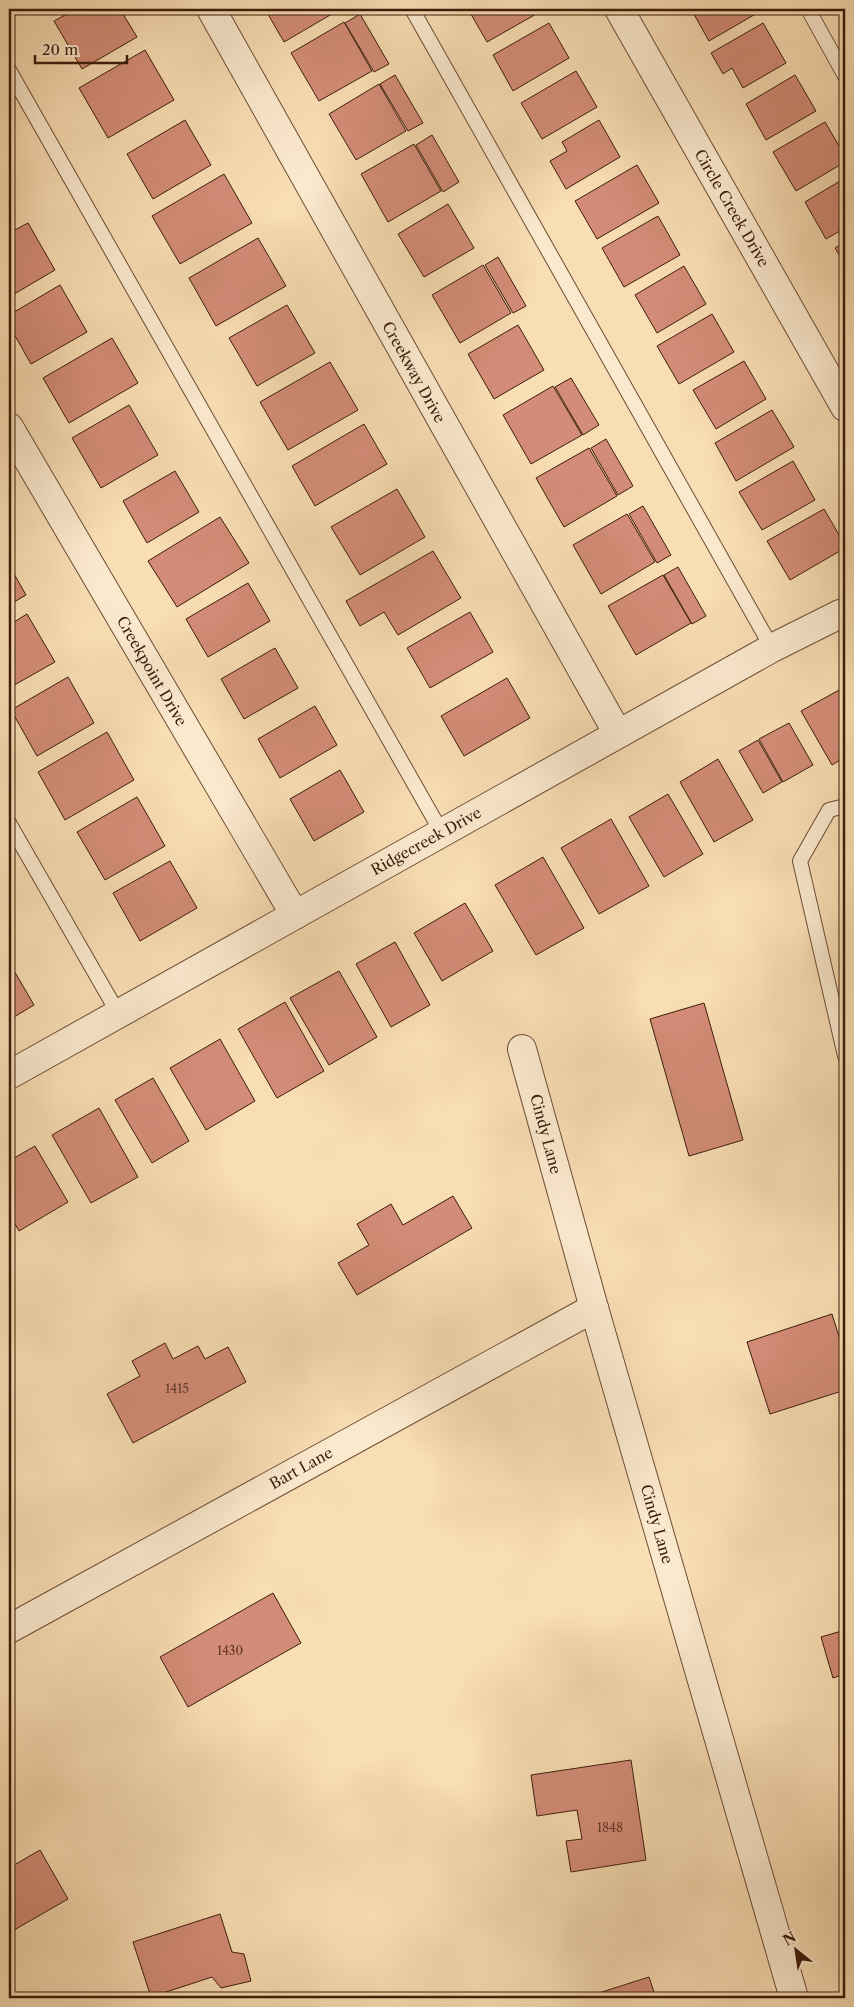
<svg xmlns="http://www.w3.org/2000/svg" width="854" height="2007" font-family="'Libre Caslon Text',serif">
	<style>
		.building { fill: #d38c78; stroke: #3c1c0b }
		.lines { fill: none; stroke-linecap: round; stroke-linejoin: round }
		.lane-casing { stroke: #6b4c35; stroke-width: 16 }
		.street-casing { stroke: #6b4c35; stroke-width: 30 }
		.lane { stroke: #fbe9ce; stroke-width: 14 }
		.street { stroke: #fbe9ce; stroke-width: 28 }
		.labels { text-anchor: middle; dominant-baseline: central; stroke-width: 4; stroke-linejoin: round; paint-order: stroke }
		.number-label { font-size: 12px; fill: #623826 }
		.street-label { font-size: 15px; fill: #3c1c0b; stroke: #fbe9ce }
	</style>
	<rect width="100%" height="100%" fill="#f9ddb3"/>
	<filter id="stains"><feTurbulence type="fractalNoise" baseFrequency=".004" numOctaves="4"/><feColorMatrix values="0 0 0 0 .2 0 0 0 0 .09 0 0 0 0 .02 0 0 0 .5 -.17"/></filter>
	<radialGradient id="worn" r=".72"><stop offset=".6" stop-color="#630" stop-opacity="0"/><stop offset="1" stop-color="#630" stop-opacity=".3"/></radialGradient>
	<g class="building">
		<path d="M76,9h44l17,28 -55,32 -28,-48z"/>
		<path d="M265,9h71l1,2 -53,31z"/>
		<path d="M468,9h77l-58,33z"/>
		<path d="M691,9h66l2,3 -50,29z"/>
		<path d="M360,14l29,50 -15,8 -29,-49z"/>
		<path d="M344,22l28,49 -53,30 -28,-48z"/>
		<path d="M549,23l20,35 -56,33 -20,-36z"/>
		<path d="M763,23l23,40 -43,25 -11,-20 -9,6 -12,-21z"/>
		<path d="M145,50l29,50 -66,38 -29,-50z"/>
		<path d="M576,71l21,36 -55,32 -21,-36z"/>
		<path d="M395,75l28,48 -15,8 -28,-47z"/>
		<path d="M795,75l21,36 -50,29 -20,-36z"/>
		<path d="M379,84l27,47 -50,29 -27,-46z"/>
		<path d="M185,120l26,45 -58,34 -26,-45z"/>
		<path d="M599,120l21,37 -54,32 -16,-28 17,-10 -5,-9z"/>
		<path d="M825,122l20,34v6l-49,29 -23,-39z"/>
		<path d="M432,135l27,47 -16,10 -27,-47z"/>
		<path d="M414,144l27,47 -53,31 -27,-48z"/>
		<path d="M637,165l22,38 -62,36 -22,-38z"/>
		<path d="M224,174l28,49 -72,41 -28,-48z"/>
		<path d="M845,178v50l-19,11 -21,-37z"/>
		<path d="M9,202l6,11 -6,4z"/>
		<path d="M448,204l26,44 -50,29 -26,-43z"/>
		<path d="M658,216l22,39 -56,32 -22,-39z"/>
		<path d="M28,223l27,47 -46,27v-64z"/>
		<path d="M258,238l28,48 -70,40 -27,-48z"/>
		<path d="M845,242v23l-10,-17z"/>
		<path d="M498,257l28,49 -13,7 -28,-48z"/>
		<path d="M483,265l28,48 -51,30 -28,-48z"/>
		<path d="M684,266l22,38 -49,29 -22,-38z"/>
		<path d="M60,285l27,47 -56,32 -22,-39v-10z"/>
		<path d="M287,305l28,48 -58,33 -28,-48z"/>
		<path d="M712,314l22,38 -55,32 -22,-38z"/>
		<path d="M518,325l26,45 -50,29 -26,-45z"/>
		<path d="M112,338l26,45 -69,40 -26,-45z"/>
		<path d="M744,361l22,38 -50,30 -23,-39z"/>
		<path d="M330,362l28,48 -70,40 -28,-48z"/>
		<path d="M571,378l28,47 -16,10 -28,-48z"/>
		<path d="M553,386l29,49 -51,29 -28,-49z"/>
		<path d="M129,405l29,50 -57,33 -29,-50z"/>
		<path d="M772,410l22,37 -58,34 -21,-38z"/>
		<path d="M364,424l23,40 -72,42 -23,-40z"/>
		<path d="M606,439l27,47 -15,9 -27,-47z"/>
		<path d="M589,448l28,48 -53,31 -28,-49z"/>
		<path d="M793,461l22,39 -53,30 -23,-38z"/>
		<path d="M175,471l24,41 -52,31 -24,-42z"/>
		<path d="M397,489l28,48 -65,38 -29,-48z"/>
		<path d="M643,506l28,49 -14,8 -28,-49z"/>
		<path d="M824,509l21,36v3l-55,32 -23,-39z"/>
		<path d="M627,514l28,48 -54,32 -28,-49z"/>
		<path d="M220,517l29,46 -72,44 -29,-46z"/>
		<path d="M433,551l28,47 -63,37 -14,-23 -24,14 -14,-25z"/>
		<path d="M9,565l17,30 -17,10z"/>
		<path d="M678,567l28,49 -14,8 -28,-49z"/>
		<path d="M663,575l28,48 -55,32 -28,-49z"/>
		<path d="M248,583l22,38 -62,36 -22,-38z"/>
		<path d="M470,612l23,40 -63,36 -23,-40z"/>
		<path d="M27,614l28,48 -46,26v-63z"/>
		<path d="M275,648l23,40 -54,31 -23,-40z"/>
		<path d="M68,677l26,46 -57,33 -26,-46z"/>
		<path d="M507,678l23,40 -66,38 -23,-40z"/>
		<path d="M841,689l4,8v60l-13,8 -31,-54z"/>
		<path d="M315,706l22,39 -57,33 -22,-39z"/>
		<path d="M789,723l24,42 -30,17 -24,-43z"/>
		<path d="M107,732l27,48 -69,40 -27,-48z"/>
		<path d="M758,740l24,42 -19,11 -24,-42z"/>
		<path d="M718,759l35,61 -39,22 -34,-60z"/>
		<path d="M340,770l24,42 -50,29 -24,-42z"/>
		<path d="M668,794l35,60 -39,23 -35,-60z"/>
		<path d="M137,797l28,49 -60,34 -28,-48z"/>
		<path d="M611,819l38,67 -50,28 -38,-66z"/>
		<path d="M543,857l41,71 -48,27 -41,-70z"/>
		<path d="M170,861l27,47 -57,33 -27,-48z"/>
		<path d="M845,881v15l-4,-14z"/>
		<path d="M465,903l28,48 -51,30 -28,-48z"/>
		<path d="M395,942l35,63 -39,22 -35,-63z"/>
		<path d="M9,962l25,43 -25,15z"/>
		<path d="M339,971l38,66 -48,28 -39,-67z"/>
		<path d="M285,1002l39,69 -47,27 -39,-69z"/>
		<path d="M704,1003l39,137 -54,16 -39,-137z"/>
		<path d="M220,1039l35,62 -49,29 -36,-62z"/>
		<path d="M153,1078l36,63 -37,22 -37,-63z"/>
		<path d="M99,1108l39,69 -47,26 -39,-68z"/>
		<path d="M35,1146l33,56 -49,29 -10,-18v-52z"/>
		<path d="M453,1196l19,32 -115,67 -19,-32 31,-18 -12,-21 34,-20 12,21z"/>
		<path d="M832,1314l13,42v34l-75,24 -23,-72z"/>
		<path d="M165,1343l8,16 25,-13 7,13 23,-12 18,35 -113,61 -26,-49 33,-18 -8,-15z"/>
		<path d="M273,1593l28,50 -113,64 -28,-50z"/>
		<path d="M845,1630v44l-12,4 -12,-41z"/>
		<path d="M631,1760l15,100 -75,12 -5,-31 16,-2 -5,-29 -40,6 -6,-41z"/>
		<path d="M40,1850l28,49 -59,34v-65z"/>
		<path d="M220,1914l12,38 12,2 7,27 -30,7 -9,-11 -61,20 -18,-55z"/>
		<path d="M649,1977l7,21h-73z"/>
	</g>
	<g class="lines">
		<defs>
			<g id="lane">
				<path d="M412,9l360,639"/>
				<path d="M808,9l37,67"/>
				<path d="M9,70l433,763"/>
				<path d="M845,806l-16,4 -29,51 45,195"/>
				<path d="M9,823l109,190"/>
			</g>
			<g id="street">
				<path d="M211,9l407,725"/>
				<path d="M619,9l226,398"/>
				<path d="M9,427l286,488"/>
				<path d="M522,1049l72,259 200,690"/>
				<path d="M9,1075l763,-427 68,-34 5,-1"/>
				<path d="M9,1629l585,-321"/>
			</g>
		</defs>
		<use href="#lane" class="lane-casing"/>
		<use href="#street" class="street-casing"/>
		<use href="#lane" class="lane"/>
		<use href="#street" class="street"/>
	</g>
	<g class="labels">
		<g class="number-label">
			<text x="177" y="1388">1415</text>
			<text x="230" y="1650">1430</text>
			<text x="610" y="1827">1848</text>
		</g>
		<g class="street-label">
			<text transform="translate(732 208) rotate(60)">Circle Creek Drive</text>
			<text transform="translate(414 372) rotate(61)">Creekway Drive</text>
			<text transform="translate(152 671) rotate(60)">Creekpoint Drive</text>
			<text transform="translate(426 841) rotate(-29)">Ridgecreek Drive</text>
			<text transform="translate(546 1134) rotate(75)">Cindy Lane</text>
			<text transform="translate(301 1468) rotate(-29)">Bart Lane</text>
			<text transform="translate(657 1524) rotate(74)">Cindy Lane</text>
		</g>
	</g>
	<rect width="854" height="2007" fill="none" stroke="#f9ddb3" stroke-width="30"/>
	<rect x="10" y="10" width="834" height="1987" fill="none" stroke="#3c1c0b" stroke-width="2.5"/>
	<rect x="15" y="15" width="824" height="1977" fill="none" stroke="#3c1c0b"/>
	<g transform="translate(796 1950) rotate(330)" stroke="#fbe9ce" stroke-width="4" paint-order="stroke">
	<path d="M0-4L9 19L0 12L-9 19Z" fill="#3c1c0b"/>
	<text y="-8" font-size="14" font-weight="bold" text-anchor="middle" fill="#3c1c0b">N</text>
	</g>
	<path d="M35 55v8h92v-8" fill="none" stroke="#3c1c0b" stroke-width="2.5"/>
	<text x="42" y="55" font-size="15" fill="#3c1c0b" stroke="#fbe9ce" stroke-width="4" paint-order="stroke">20 m</text>
	<rect width="100%" height="100%" filter="url(#stains)"/>
	<rect width="100%" height="100%" fill="url(#worn)"/>
</svg>
